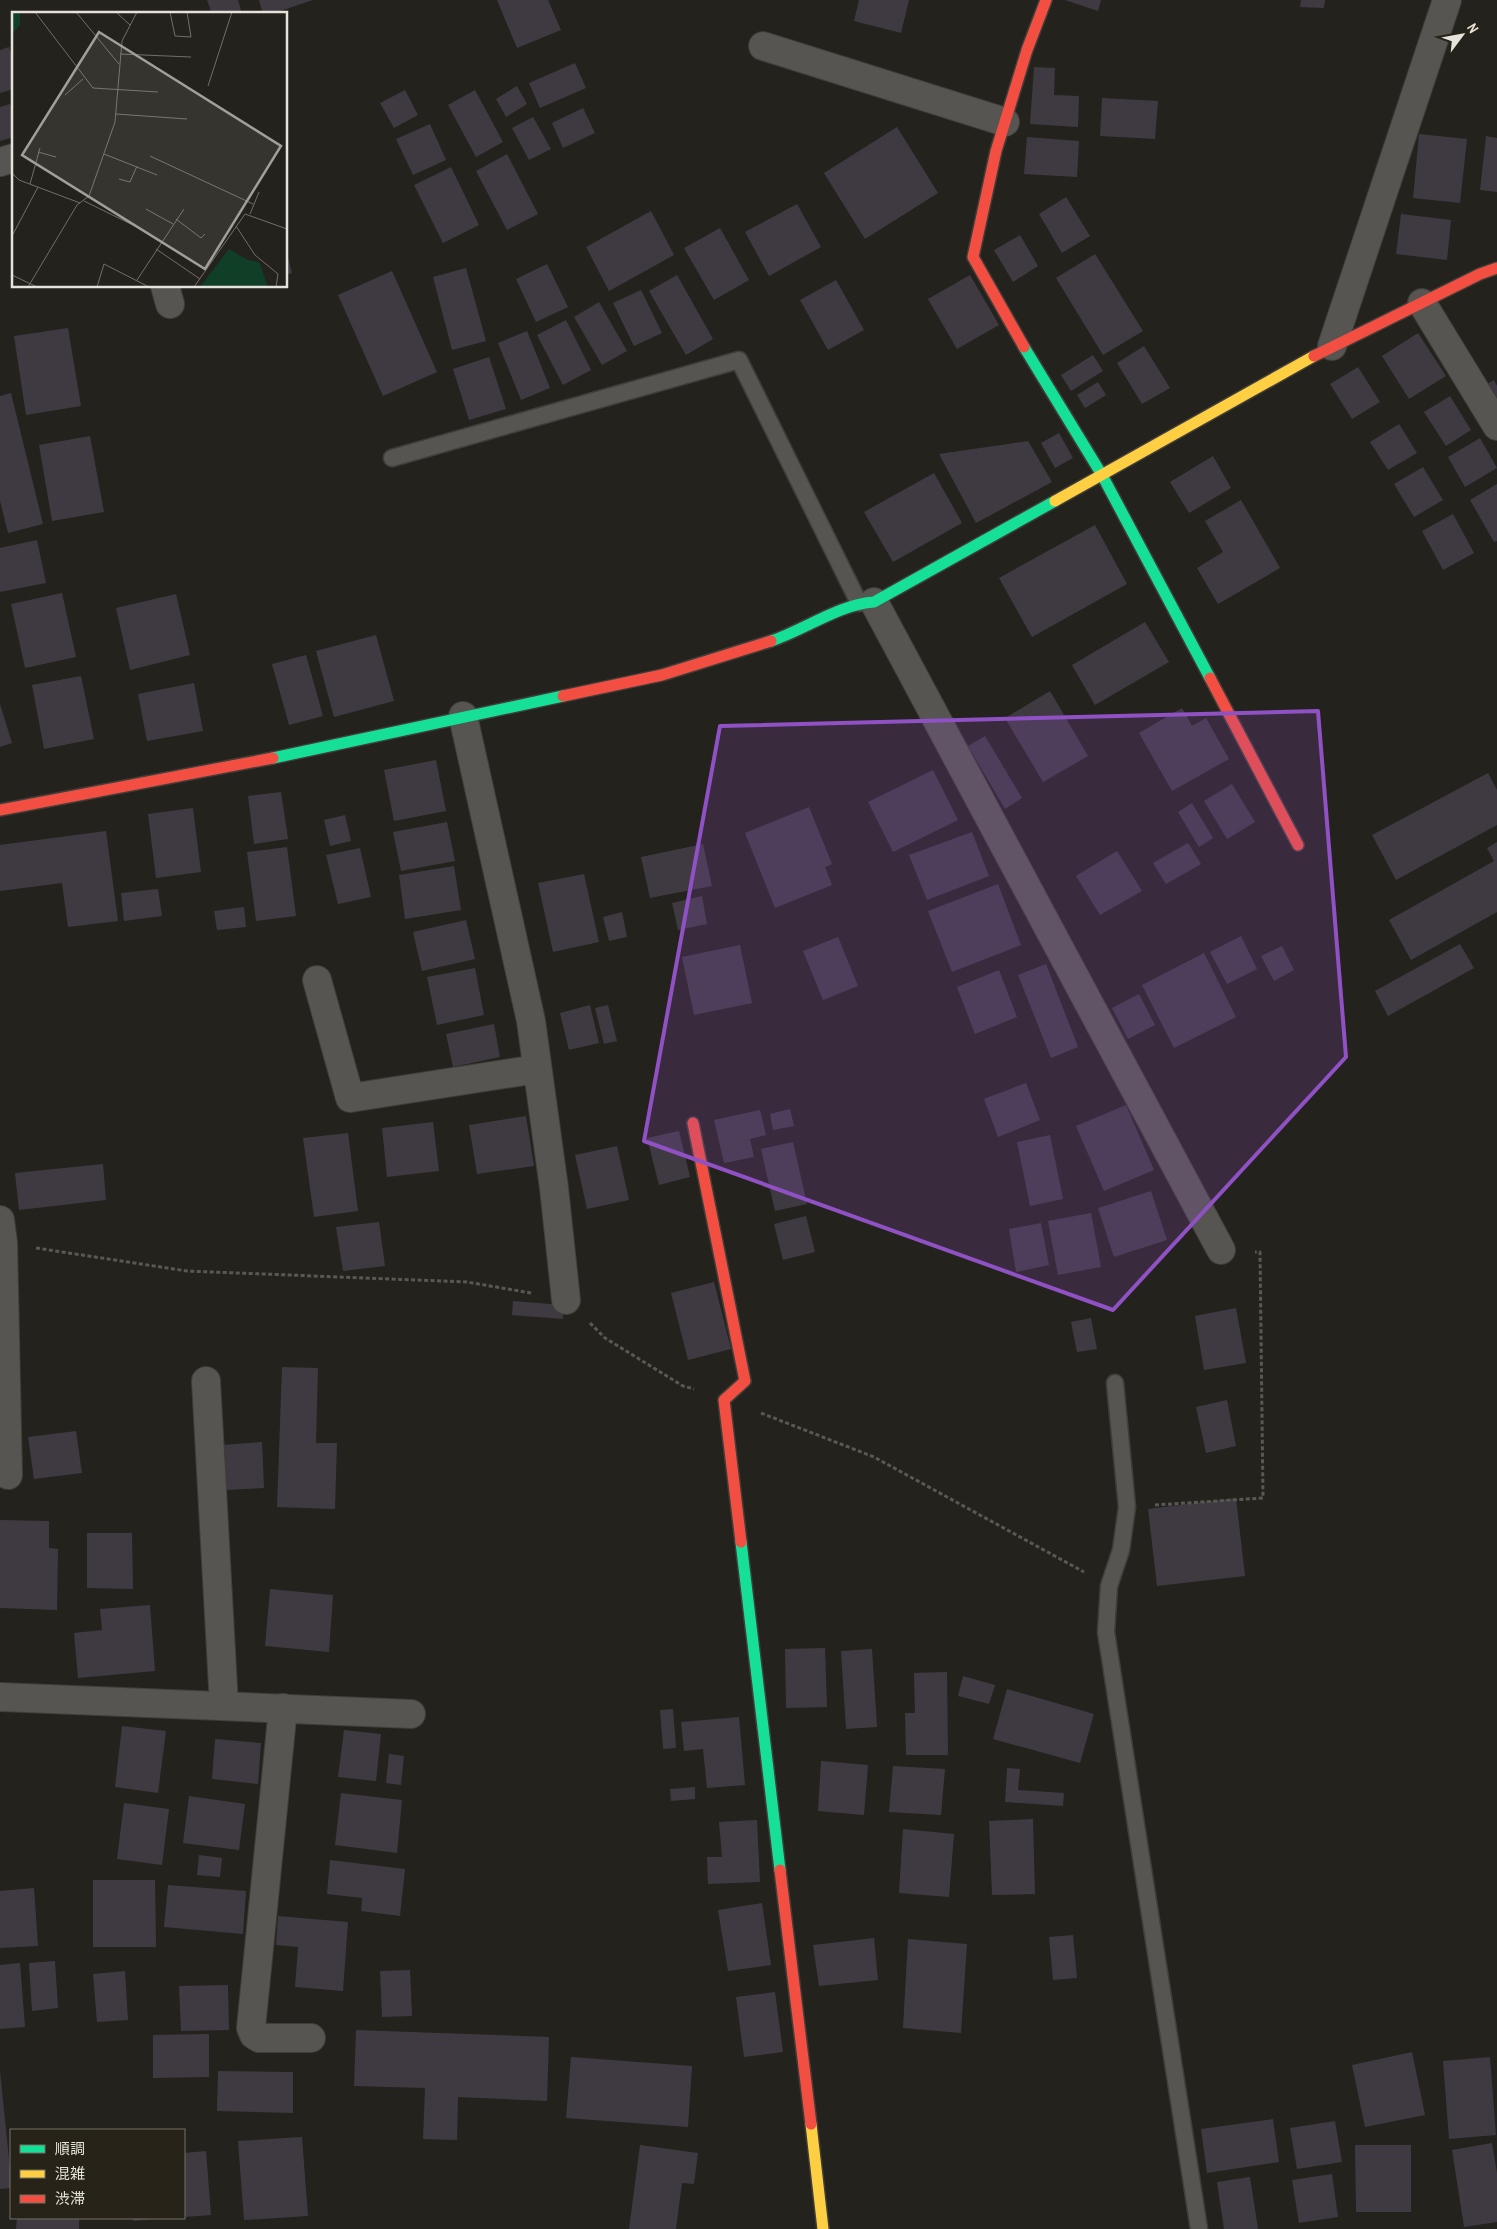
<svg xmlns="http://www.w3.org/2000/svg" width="1497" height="2229" font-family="'Archivo Narrow','Noto Sans JP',sans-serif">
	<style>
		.building { fill: #3f3a42 }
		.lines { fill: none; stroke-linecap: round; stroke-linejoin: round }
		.lane-casing { stroke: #403e3a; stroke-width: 19 }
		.street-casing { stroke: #403e3a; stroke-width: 30 }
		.fast-casing { stroke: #403e3a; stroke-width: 14 }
		.slow-casing { stroke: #403e3a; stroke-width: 14 }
		.jam-casing { stroke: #403e3a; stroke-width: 14 }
		.path { stroke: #595853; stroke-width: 3; stroke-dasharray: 4 2.5; stroke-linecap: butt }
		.lane { stroke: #565551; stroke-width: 16 }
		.street { stroke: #565551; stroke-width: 28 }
		.fast { stroke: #16e098; stroke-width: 11 }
		.slow { stroke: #ffcf43; stroke-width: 11 }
		.jam { stroke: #f24e42; stroke-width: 11 }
		.marked { fill: #9051c5; fill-opacity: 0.2; stroke: #9051c5; stroke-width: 4; stroke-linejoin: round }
		.inset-road { fill: none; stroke: #726f69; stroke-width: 1 }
		.view { fill: #a29f99; fill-opacity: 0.15; stroke: #a29f99; stroke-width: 2.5 }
		.inset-edge { fill: none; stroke: #e6e3dc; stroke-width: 2.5 }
	</style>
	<rect width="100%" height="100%" fill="#24221c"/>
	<g class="building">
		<path d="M207,0h31l4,14h-30z"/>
		<path d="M259,0h54l-42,14h-8z"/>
		<path d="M497,0h51l13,30 -44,18z"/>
		<path d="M859,0h50l-8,33 -47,-12z"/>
		<path d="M1065,0h36l-3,11z"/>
		<path d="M1301,0h24l-1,8 -24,-1z"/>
		<path d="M9,47l5,15v27l-14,4v-43z"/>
		<path d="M575,63l11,25 -46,20 -11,-25z"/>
		<path d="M1034,67l21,1 -1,27 25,1 -1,31 -48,-3z"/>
		<path d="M517,86l10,18 -21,13 -10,-18z"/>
		<path d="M405,90l13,25 -24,13 -14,-25z"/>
		<path d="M475,90l28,52 -27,15 -28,-52z"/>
		<path d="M1102,98l56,3 -3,38 -55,-3z"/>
		<path d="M10,104l4,13v20l-14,4v-34z"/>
		<path d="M583,108l12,25 -32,15 -11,-25z"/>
		<path d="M533,117l18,32 -22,11 -17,-32z"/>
		<path d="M430,124l16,36 -33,15 -17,-36z"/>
		<path d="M897,127l41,66 -73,46 -41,-66z"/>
		<path d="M1419,134l48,5 -7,64 -47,-5z"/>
		<path d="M1486,136l11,2v54l-17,-2z"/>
		<path d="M1027,137l52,4 -2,36 -53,-3z"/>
		<path d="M507,154l31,60 -31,16 -31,-59z"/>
		<path d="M451,167l28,58 -36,18 -29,-58z"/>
		<path d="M1066,197l24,39 -28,17 -23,-39z"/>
		<path d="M797,204l24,43 -52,29 -24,-44z"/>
		<path d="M651,211l23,44 -65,36 -23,-44z"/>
		<path d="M1401,214l50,6 -4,40 -51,-6z"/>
		<path d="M720,228l29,52 -35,20 -30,-52z"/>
		<path d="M1020,235l18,31 -25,16 -19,-32z"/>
		<path d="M286,249l6,24 -6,2z"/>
		<path d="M1095,254l48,77 -40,24 -47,-77z"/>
		<path d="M547,264l21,43 -32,15 -20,-43z"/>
		<path d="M466,268l20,73 -34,9 -19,-73z"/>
		<path d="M392,271l45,101 -54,24 -45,-101z"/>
		<path d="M677,275l36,64 -27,16 -37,-64z"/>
		<path d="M970,275l29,50 -42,24 -29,-50z"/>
		<path d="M836,280l28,50 -36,20 -28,-50z"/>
		<path d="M641,290l21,43 -28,13 -21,-43z"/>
		<path d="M599,302l28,49 -25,14 -28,-48z"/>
		<path d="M566,320l25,50 -28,15 -26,-50z"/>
		<path d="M68,328l13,78 -55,9 -12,-79z"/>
		<path d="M527,331l23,57 -29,12 -23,-57z"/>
		<path d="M1418,333l28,43 -37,23 -27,-43z"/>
		<path d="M1144,346l26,42 -28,16 -25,-41z"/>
		<path d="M1093,355l10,16 -32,20 -10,-16z"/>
		<path d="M489,357l17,52 -37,11 -16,-51z"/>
		<path d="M1358,367l22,35 -28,17 -22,-35z"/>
		<path d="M1494,380l3,6v25l-15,-24z"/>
		<path d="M1098,382l8,13 -21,13 -8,-13z"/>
		<path d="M11,393l32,131 -35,9 -8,-32v-105z"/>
		<path d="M1450,396l21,34 -25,16 -22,-34z"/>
		<path d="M1399,424l18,29 -29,17 -18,-28z"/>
		<path d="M1059,433l14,25 -18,10 -14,-25z"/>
		<path d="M90,436l14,76 -52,9 -13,-76z"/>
		<path d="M1480,438l17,30 -32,19 -17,-30z"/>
		<path d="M1028,441l24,41 -76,41 -37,-69z"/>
		<path d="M1213,456l18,32 -42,25 -19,-31z"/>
		<path d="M1423,467l20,33 -29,17 -20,-33z"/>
		<path d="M934,473l28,50 -69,39 -29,-50z"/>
		<path d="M1497,484v57l-3,1 -24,-42z"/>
		<path d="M1241,500l39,68 -62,36 -21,-36 26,-16 -18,-31z"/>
		<path d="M1453,514l21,39 -31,17 -21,-39z"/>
		<path d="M1095,525l32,59 -95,53 -33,-59z"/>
		<path d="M37,540l9,43 -46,9v-44z"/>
		<path d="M62,593l14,64 -51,11 -14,-64z"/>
		<path d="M176,594l14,61 -60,15 -14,-62z"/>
		<path d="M1145,622l24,40 -74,43 -23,-40z"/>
		<path d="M376,635l18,66 -60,16 -18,-66z"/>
		<path d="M306,655l17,61 -34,9 -17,-61z"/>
		<path d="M81,676l13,63 -50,10 -12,-64z"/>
		<path d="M194,683l9,48 -56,10 -9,-47z"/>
		<path d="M1050,691l38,65 -45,26 -38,-64z"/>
		<path d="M0,704l12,39 -12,4z"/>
		<path d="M1182,708l10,18 14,-8 23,41 -57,32 -33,-58z"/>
		<path d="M985,736l37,62 -17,11 -37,-63z"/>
		<path d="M436,760l10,51 -52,10 -10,-51z"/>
		<path d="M933,770l25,50 -65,32 -25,-50z"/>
		<path d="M1488,773l9,17v35l-101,55 -24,-45z"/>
		<path d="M1232,784l23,38 -28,17 -23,-38z"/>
		<path d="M281,792l7,47 -34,5 -6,-48z"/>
		<path d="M1192,803l21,35 -14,9 -21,-35z"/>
		<path d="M809,807l23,57 -7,3 7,18 -57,23 -30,-75z"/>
		<path d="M193,808l8,64 -45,6 -8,-64z"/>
		<path d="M345,815l6,26 -21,5 -6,-26z"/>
		<path d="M447,822l8,39 -54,10 -8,-39z"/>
		<path d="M106,831l12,90 -50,6 -6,-44 -62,8v-46z"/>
		<path d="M972,832l17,44 -62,24 -18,-45z"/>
		<path d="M1497,842v70l-86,48 -22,-40 105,-59 -7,-13z"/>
		<path d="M1188,843l13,21 -35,20 -13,-21z"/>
		<path d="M703,844l9,42 -62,12 -9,-41z"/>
		<path d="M287,847l9,69 -40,5 -9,-69z"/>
		<path d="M360,848l11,49 -33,7 -12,-49z"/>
		<path d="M1117,851l25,40 -42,24 -24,-39z"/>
		<path d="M454,866l7,44 -56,9 -6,-44z"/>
		<path d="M584,874l15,68 -46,10 -15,-69z"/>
		<path d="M998,884l23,61 -69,27 -24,-61z"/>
		<path d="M158,889l4,27 -38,5 -3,-28z"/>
		<path d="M702,896l5,28 -29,6 -6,-27z"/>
		<path d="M244,907l2,20 -29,3 -3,-19z"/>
		<path d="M622,912l5,25 -18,4 -6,-24z"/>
		<path d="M466,920l9,39 -53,12 -9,-39z"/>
		<path d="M1241,936l16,33 -30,15 -17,-32z"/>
		<path d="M838,937l20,49 -35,14 -20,-49z"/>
		<path d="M1460,944l14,24 -86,48 -13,-25z"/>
		<path d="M740,945l12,58 -58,12 -12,-58z"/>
		<path d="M1282,946l12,24 -20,11 -13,-25z"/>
		<path d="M1204,953l32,64 -62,31 -32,-63z"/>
		<path d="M1046,964l32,83 -27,11 -33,-83z"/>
		<path d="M475,968l9,47 -47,10 -10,-48z"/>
		<path d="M999,970l18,47 -42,17 -18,-47z"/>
		<path d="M1139,994l16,31 -27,14 -16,-31z"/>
		<path d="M590,1005l9,38 -30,7 -9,-37z"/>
		<path d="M608,1005l9,36 -13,3 -9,-36z"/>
		<path d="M494,1024l6,33 -47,10 -7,-33z"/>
		<path d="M1026,1083l14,37 -42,17 -14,-38z"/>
		<path d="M1126,1105l28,65 -50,21 -28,-65z"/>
		<path d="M790,1109l4,17 -21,4 -3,-16z"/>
		<path d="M760,1110l6,25 -16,4 4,18 -30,6 -10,-43z"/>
		<path d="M526,1116l8,50 -57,8 -8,-49z"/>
		<path d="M433,1122l6,49 -52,6 -5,-49z"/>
		<path d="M679,1131l11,46 -31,8 -12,-47z"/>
		<path d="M348,1133l10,78 -44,6 -11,-79z"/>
		<path d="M1050,1135l13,64 -33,7 -13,-64z"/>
		<path d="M793,1142l14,62 -32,7 -14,-62z"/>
		<path d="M617,1146l12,54 -42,9 -12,-54z"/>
		<path d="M103,1164l3,36 -87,10 -4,-37z"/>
		<path d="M1151,1191l16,49 -53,17 -16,-49z"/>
		<path d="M1091,1213l10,54 -43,8 -10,-54z"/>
		<path d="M806,1216l9,36 -32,8 -9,-36z"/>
		<path d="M379,1222l6,44 -42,5 -7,-44z"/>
		<path d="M1041,1223l8,42 -33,7 -7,-43z"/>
		<path d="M714,1282l17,67 -43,11 -17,-67z"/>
		<path d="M513,1301l50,4v14l-51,-4z"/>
		<path d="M1236,1308l10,55 -42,7 -9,-54z"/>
		<path d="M1091,1318l6,31 -20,3 -6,-30z"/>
		<path d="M282,1367l36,1 -2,75h21l-2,66 -58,-2z"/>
		<path d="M1227,1400l9,46 -30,7 -10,-46z"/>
		<path d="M76,1431l6,42 -48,6 -6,-42z"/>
		<path d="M262,1442l2,46 -39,2 -3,-45z"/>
		<path d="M1236,1498l9,78 -88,10 -9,-77z"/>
		<path d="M0,1520l49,1v27l9,1 -1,61 -57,-2z"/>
		<path d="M87,1533h45l1,56 -46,-1z"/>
		<path d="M270,1589l63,6 -4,57 -64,-6z"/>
		<path d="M150,1605l5,66 -77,7 -4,-45 28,-3 -2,-21z"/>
		<path d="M825,1648l2,59 -41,1 -1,-59z"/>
		<path d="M872,1649l5,78 -31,2 -5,-78z"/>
		<path d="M947,1672l1,83h-42l-1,-42h10l-1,-40z"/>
		<path d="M963,1676l32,9 -6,19 -31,-8z"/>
		<path d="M1007,1689l87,25 -14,49 -87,-24z"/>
		<path d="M673,1709l3,39 -13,1 -3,-39z"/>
		<path d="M739,1717l6,68 -38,3 -4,-39 -19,2 -3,-29z"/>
		<path d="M122,1726l44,5 -8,62 -43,-6z"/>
		<path d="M344,1730l37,4 -5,47 -38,-4z"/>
		<path d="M215,1739l46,4 -3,41 -46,-5z"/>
		<path d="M389,1754l15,2 -3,29 -15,-2z"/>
		<path d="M821,1761l47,4 -4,50 -46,-4z"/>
		<path d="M893,1766l52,3 -4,46 -52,-3z"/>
		<path d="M1007,1768l13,1 -2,21 46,3 -1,13 -58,-4z"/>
		<path d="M695,1787v12l-24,2 -1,-12z"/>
		<path d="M341,1793l61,7 -5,53 -62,-8z"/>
		<path d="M189,1796l56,8 -6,46 -56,-7z"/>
		<path d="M124,1803l45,6 -7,56 -45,-6z"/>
		<path d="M1033,1819l2,75 -43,1 -3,-74z"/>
		<path d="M757,1820l3,62 -52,2 -1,-27h15l-3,-35z"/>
		<path d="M903,1829l51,5 -5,63 -50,-4z"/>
		<path d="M199,1855l23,3 -2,19 -23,-2z"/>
		<path d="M330,1860l75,9 -5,47 -39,-5 1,-13 -35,-4z"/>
		<path d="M93,1880h62l1,67h-63z"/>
		<path d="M168,1885l78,6 -3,43 -79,-7z"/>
		<path d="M34,1888l4,58 -38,2v-57z"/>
		<path d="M762,1903l9,62 -43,6 -10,-61z"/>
		<path d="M278,1916l70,6 -5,69 -48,-4 3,-40 -22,-2z"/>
		<path d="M1073,1935l4,43 -24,2 -4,-43z"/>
		<path d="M874,1938l4,42 -59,6 -6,-41z"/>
		<path d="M908,1939l59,5 -6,89 -58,-5z"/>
		<path d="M55,1961l3,47 -26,3 -3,-48z"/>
		<path d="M20,1963l5,64 -25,2v-64z"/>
		<path d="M410,1970l2,46 -30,1 -2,-46z"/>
		<path d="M125,1971l3,49 -31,2 -4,-48z"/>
		<path d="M228,1985l1,45 -48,1 -2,-45z"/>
		<path d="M775,1992l8,60 -39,5 -8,-60z"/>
		<path d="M356,2030l193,7 -2,64 -89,-4 -1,43 -34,-1 2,-51 -71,-2z"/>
		<path d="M209,2034v43l-56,1v-43z"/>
		<path d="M1412,2052l13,63 -60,12 -13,-62z"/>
		<path d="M571,2057l121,9 -4,61 -122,-9z"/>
		<path d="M1490,2057l6,78 -47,4 -6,-78z"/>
		<path d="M0,2071l11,108v9l-11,1z"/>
		<path d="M218,2071l75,1v41l-76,-2z"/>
		<path d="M1273,2119l6,43 -72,11 -6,-44z"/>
		<path d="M1335,2121l7,41 -45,7 -7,-41z"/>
		<path d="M302,2137l6,79 -64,4 -6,-79z"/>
		<path d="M1492,2143l5,30v49l-33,5 -12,-77z"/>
		<path d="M640,2145l58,8 -4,31 -12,-1 -6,46h-47z"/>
		<path d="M1355,2145h56v67h-55z"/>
		<path d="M206,2151l5,64 -27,2v-64z"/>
		<path d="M1332,2174l6,43 -39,6 -7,-43z"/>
		<path d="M1250,2177l8,52h-34l-7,-47z"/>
		<path d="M17,2218h62v11h-63z"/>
		<path d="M133,2218h20v1l-20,2z"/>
	</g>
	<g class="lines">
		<defs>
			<g id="lane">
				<path d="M392,458l347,-98 120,243"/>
				<path d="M1115,1383l12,124 -6,43 -12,36 -3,46 93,597"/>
			</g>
			<g id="street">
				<path d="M763,46l242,76"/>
				<path d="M0,162l14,-4"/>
				<path d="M165,286l5,18"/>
				<path d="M1422,303l75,123"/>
				<path d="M1332,346l115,-346"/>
				<path d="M874,602l347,648"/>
				<path d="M463,716l68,305 23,167 12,112"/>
				<path d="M317,980l33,118 187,-29"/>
				<path d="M0,1220l3,23 5,232"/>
				<path d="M206,1381l18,324"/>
				<path d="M0,1697l411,17"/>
				<path d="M283,1708l-32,320 3,7 5,3h52"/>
			</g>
			<g id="fast">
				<path d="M1024,347l78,128 108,203"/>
				<path d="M771,641c33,-11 69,-37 103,-39l181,-101"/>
				<path d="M273,758l290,-62"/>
				<path d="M741,1542l39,328"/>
			</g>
			<g id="slow">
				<path d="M1055,501l259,-145"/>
				<path d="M811,2124l12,105"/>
			</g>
			<g id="jam">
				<path d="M1024,347l-51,-90 23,-106 31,-101 19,-50"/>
				<path d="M1314,356l166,-82 17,-6"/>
				<path d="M1210,678l88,167"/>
				<path d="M563,696l99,-21 109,-34"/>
				<path d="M0,810l273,-52"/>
				<path d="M693,1123l52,258 -21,19 17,142"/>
				<path d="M780,1870l31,254"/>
			</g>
		</defs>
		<use href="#lane" class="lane-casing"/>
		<use href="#street" class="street-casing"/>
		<use href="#fast" class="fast-casing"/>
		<use href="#slow" class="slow-casing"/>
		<use href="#jam" class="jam-casing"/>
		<g class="path">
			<path d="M36,1248l151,23 280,11 64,11"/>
			<path d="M590,1323l15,15 78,48 11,3"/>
			<path d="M761,1413l113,44 210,115"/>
			<path d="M1155,1505l108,-7 -3,-246h-5"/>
		</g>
		<use href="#lane" class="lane"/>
		<use href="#street" class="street"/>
		<use href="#fast" class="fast"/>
		<use href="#slow" class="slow"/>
		<use href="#jam" class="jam"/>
	</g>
	<path class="marked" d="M1318,711l28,346 -233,253 -469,-169 76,-415z"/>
	<g transform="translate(12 12)">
		<rect width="275" height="275" fill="#24221c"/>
		<path d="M0,0h8v13l-8,9zM217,237l19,11 11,2 9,25h-68z" fill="#103f27"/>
		<path class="inset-road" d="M23,0l58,76 65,4M64,0l43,52M104,0l14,13M158,0l5,24 16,1 -4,-25M108,42l71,3M196,74l24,-74M53,83l18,-16M104,102l71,5M26,140l18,5M92,142l53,21M138,144l103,48M0,161l7,7 61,23M107,167l11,3 7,-16M18,172l10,-36M72,189l59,29M134,197l27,15M238,202l9,-22M164,207l25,19 4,-4M224,214l19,29 23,19 -2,13M0,224l26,-49M144,237l44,30M0,263l25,12M125,268l47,-71M16,275l49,-82 12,-9 26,-74 7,-81 15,-29M85,275l7,-23 45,23M182,275l51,-73 42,15"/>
		<path class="view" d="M87,20l182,114 -76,123 -183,-114z"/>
		<rect width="275" height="275" class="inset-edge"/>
	</g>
	<rect x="10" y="2129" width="175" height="90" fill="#272318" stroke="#737066"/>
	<rect x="20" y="2145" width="25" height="8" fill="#16e098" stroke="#737066"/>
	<text x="55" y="2154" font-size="15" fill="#e6e3dc">順調</text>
	<rect x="20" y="2170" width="25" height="8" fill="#ffcf43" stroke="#737066"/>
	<text x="55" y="2179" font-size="15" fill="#e6e3dc">混雑</text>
	<rect x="20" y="2195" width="25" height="8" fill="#f24e42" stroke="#737066"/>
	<text x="55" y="2204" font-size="15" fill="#e6e3dc">渋滞</text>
	<g transform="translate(1462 35) rotate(58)" stroke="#272318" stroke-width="4" paint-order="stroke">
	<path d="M0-4L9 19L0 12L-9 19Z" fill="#e6e3dc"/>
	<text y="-8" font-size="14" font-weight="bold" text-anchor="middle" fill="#e6e3dc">N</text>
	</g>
</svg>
